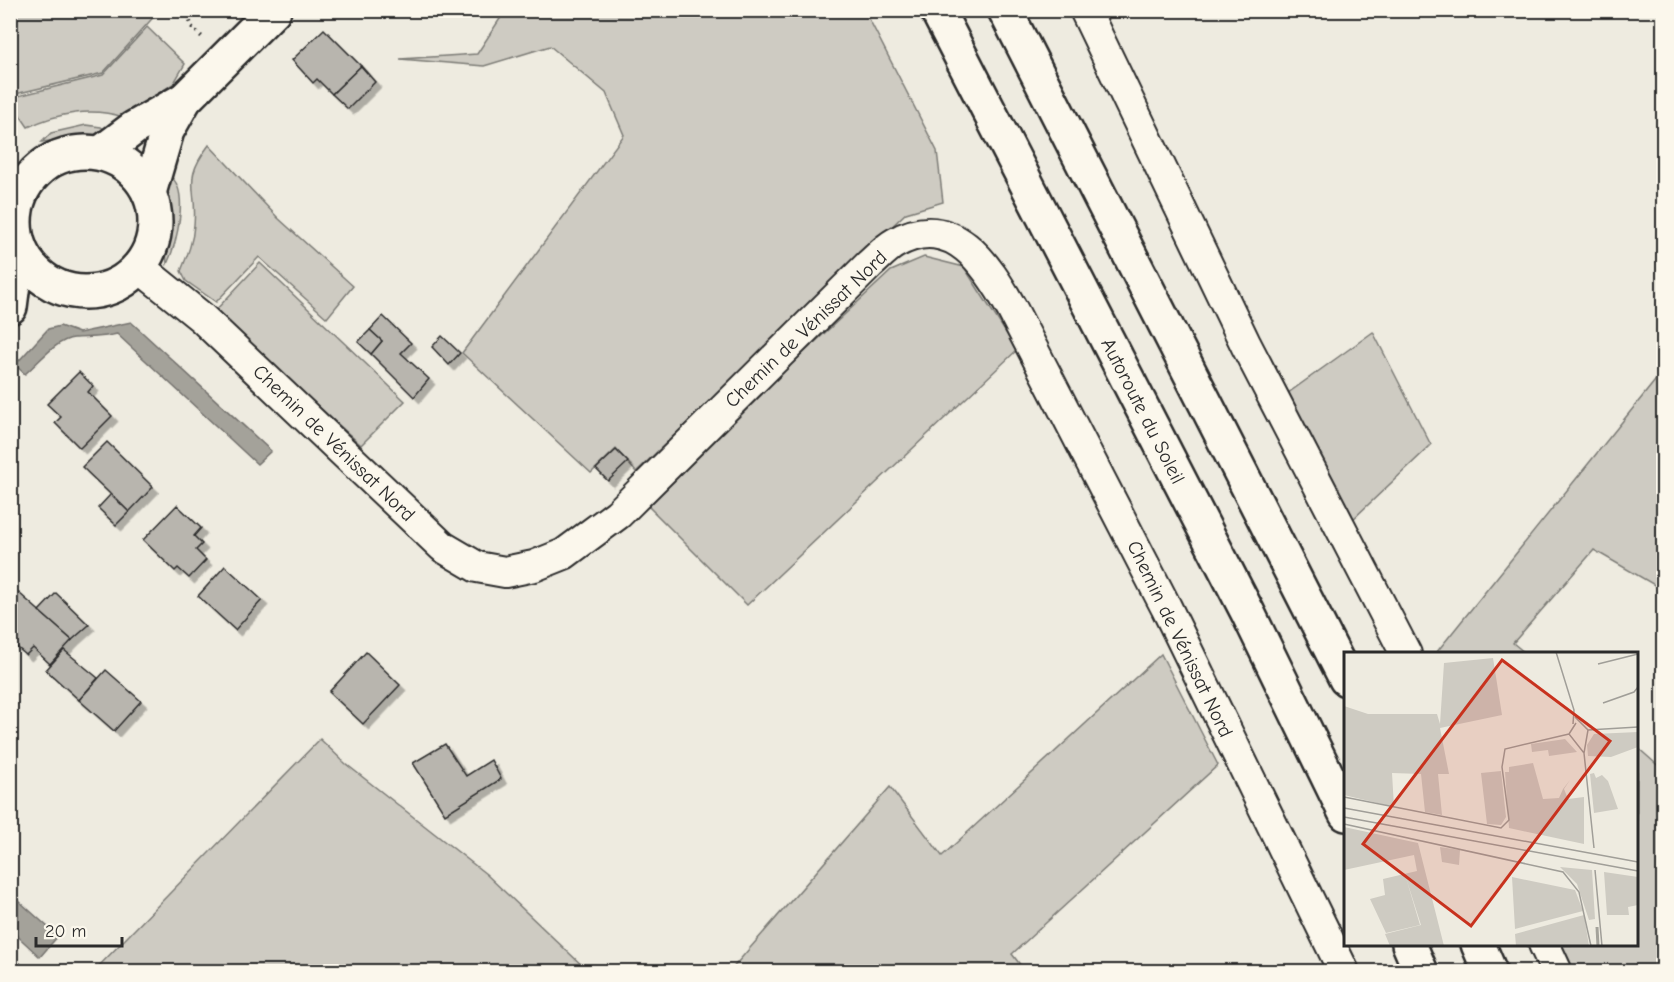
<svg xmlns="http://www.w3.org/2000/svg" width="1674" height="982" font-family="'Comic Neue',sans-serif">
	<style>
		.green { fill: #cecbc2; stroke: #7c7b76; stroke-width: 1.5 }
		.water { fill: #a4a29a; stroke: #74726e; stroke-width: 1.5 }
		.building { fill: #b8b5ae; stroke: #2b2b2b; stroke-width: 1.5; filter: url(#shadow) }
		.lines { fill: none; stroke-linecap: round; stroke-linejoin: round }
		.street-casing { stroke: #2b2b2b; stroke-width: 34 }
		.secondary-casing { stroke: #2b2b2b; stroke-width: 38 }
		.highway-casing { stroke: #2b2b2b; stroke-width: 38 }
		.path { stroke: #2b2b2b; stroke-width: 4; stroke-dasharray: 1.5 4.5; stroke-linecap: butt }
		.street { stroke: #fbf7ec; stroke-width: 30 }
		.secondary { stroke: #fbf7ec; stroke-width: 33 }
		.highway { stroke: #fbf7ec; stroke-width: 33 }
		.labels { text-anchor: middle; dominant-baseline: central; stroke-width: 5; stroke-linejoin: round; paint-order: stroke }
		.street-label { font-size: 20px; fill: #2b2b2b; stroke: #fbf7ec }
		.inset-river { fill: none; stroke: #a4a29a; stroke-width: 3 }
		.inset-road { fill: none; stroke: #a09e98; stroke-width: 1.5 }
		.view { fill: #c8321e; fill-opacity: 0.15; stroke: #c8321e; stroke-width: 3 }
		.inset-edge { fill: none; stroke: #2b2b2b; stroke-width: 3 }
	</style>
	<defs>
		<filter id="shadow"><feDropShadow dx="5.5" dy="5.5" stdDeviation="0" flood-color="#0004"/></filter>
	</defs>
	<rect width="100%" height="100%" fill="#eeebe0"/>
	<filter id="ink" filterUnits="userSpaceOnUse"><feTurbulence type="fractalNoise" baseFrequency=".0167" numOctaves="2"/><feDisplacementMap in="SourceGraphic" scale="12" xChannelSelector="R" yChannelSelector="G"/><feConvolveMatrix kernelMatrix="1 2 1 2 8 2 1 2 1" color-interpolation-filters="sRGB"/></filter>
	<g filter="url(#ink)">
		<g class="green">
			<path d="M11,10h148v1l-56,62 -92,22z"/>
			<path d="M505,11h360l72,140 6,51 -37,11 -270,259 -20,-23 -25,24 -129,-120 162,-218 -18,-42 -56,-47 -66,20 -84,-7 77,-5z"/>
			<path d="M147,27l38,37 -11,19 -51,34c-31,-10 -65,-4 -95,10l-17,-25 -1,-4 93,-23z"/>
			<path d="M86,125l15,2 8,6 -67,9 9,-9z"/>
			<path d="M209,145l69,73 75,68 -26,32 -68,-61 -43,45 -30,-21 -5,-10c6,-15 12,-29 13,-46 4,-39 -13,-43 15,-80z"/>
			<path d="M169,175c22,15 7,70 -2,89 -2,-14 1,-26 2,-40 0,-17 -6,-31 0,-49z"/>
			<path d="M924,257l40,10 53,83 -270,255 -103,-103 247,-231z"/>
			<path d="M260,263l145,138 -44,44 -147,-133z"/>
			<path d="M1373,332l58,113 -81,77 -66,-126z"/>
			<path d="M1663,371v219l-69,-40 -81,93 12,10h-89z"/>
			<path d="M1161,654l57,111 -206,189 13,17h-295l160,-184 52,69z"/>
			<path d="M320,739l26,25 140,110 102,97h-494z"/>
			<path d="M1637,747l26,23v201h-95l-13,-26 81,-1z"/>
		</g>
		<g class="water">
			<path d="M131,322l140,129 -14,13 -140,-130c-15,4 -28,3 -43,4 -17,1 -36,25 -49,36l-10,-9 33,-36 12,-3 19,7z"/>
			<path d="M10,893l48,43 -18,21 -29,-27z"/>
		</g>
		<g class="building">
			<path d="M324,29l37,37 -29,28 -15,-15 -4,4 -21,-23z"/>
			<path d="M361,66l14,16 -27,27 -16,-15z"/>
			<path d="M383,316l28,27 -10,10 28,26 -15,18 -43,-43 11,-13 -12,-11z"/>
			<path d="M370,330l12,11 -11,13 -13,-12z"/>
			<path d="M442,336l18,17 -11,12 -17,-18z"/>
			<path d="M79,372l14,14 -5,6 24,24 -32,32 -25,-25 6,-6 -14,-13z"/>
			<path d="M107,442l46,45 -24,25 -47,-45z"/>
			<path d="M616,450l12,12 -20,19 -12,-12z"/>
			<path d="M111,494l18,18 -13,13 -18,-17z"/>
			<path d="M177,505l24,23 -7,8 8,8 -6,6 10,10 -17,18 -11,-10 -3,3 -32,-31z"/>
			<path d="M225,566l37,34 -27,30 -37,-34z"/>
			<path d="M10,585l62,55 -22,24 -17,-16 -7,7 -16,-14z"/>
			<path d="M56,593l33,32 -17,15 -33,-29z"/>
			<path d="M64,650l34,28 -19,22 -33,-30z"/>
			<path d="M366,652l34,33 -37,39 -34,-32z"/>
			<path d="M106,670l35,31 -27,30 -35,-31z"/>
			<path d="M445,744l21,32 25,-16 10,19 -56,35 -32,-51z"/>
			<path d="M10,955l13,11 -5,6h-8z"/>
		</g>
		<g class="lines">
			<defs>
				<g id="street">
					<path d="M1085,10l161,335 160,309"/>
					<path d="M139,267l62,50 242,230 34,20 28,5 29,-6 30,-12 54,-40 252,-250c8,-7 16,-16 25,-21 58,-33 93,23 117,66l154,298 178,365"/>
					<path d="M1544,944l13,28"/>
				</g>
				<g id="secondary">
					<circle cx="85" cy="222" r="70"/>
					<path d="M101,153l33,-25 51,-29"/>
					<path d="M149,193l18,-62 18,-32 89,-89"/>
					<path d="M10,307l8,-62"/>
				</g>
				<g id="highway">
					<path d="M937,10l311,603 98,201"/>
					<path d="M1005,10l341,669"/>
					<path d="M1409,944l12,28"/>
					<path d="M1478,944l12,28"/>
				</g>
			</defs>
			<use href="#street" class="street-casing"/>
			<use href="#secondary" class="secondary-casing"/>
			<use href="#highway" class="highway-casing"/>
			<g class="path">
				<path d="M186,10l6,17 11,11"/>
				<path d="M10,123l6,5"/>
			</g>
			<use href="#street" class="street"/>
			<use href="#secondary" class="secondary"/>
			<use href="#highway" class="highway"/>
		</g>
	</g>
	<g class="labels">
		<g class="street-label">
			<text transform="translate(806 329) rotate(-44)">Chemin de Vénissat Nord</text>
			<text transform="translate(1143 411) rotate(63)">Autoroute du Soleil</text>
			<text transform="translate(334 443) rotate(44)">Chemin de Vénissat Nord</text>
			<text transform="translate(1180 639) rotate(64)">Chemin de Vénissat Nord</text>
		</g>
	</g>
	<g transform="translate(1344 652)">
		<rect width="294" height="294" fill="#eeebe0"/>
		<path d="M149,6l9,57 -62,13 9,46h-11l4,41 -17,-3 -4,-38 -29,-1 2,34 -50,-12v-89l24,8h69l3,10 4,-61zM294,80v15l-27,10 -23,-1 -1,-11 7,-11zM221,87l12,13 -28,4 -1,-6 -16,2 -1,-8zM189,111l10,36 16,-1 4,-9 7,-9 -6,9 4,10 16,-2v47l-75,-16 -4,-56h4v-5zM157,119l5,46 -5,8 -14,-1 -6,-51zM250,121l2,5 6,-3 6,6 10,28 -24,4 -4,-39zM0,175l74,16 26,103h-54l-5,-12 36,-9 -15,-47 14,47 -34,8 -16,-34 15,-4 -2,-16 34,-8 -3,-16 -70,15zM96,195l20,3 -1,15 -17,-3zM216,215l32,3 3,49 -6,1 -12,-36zM260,220l34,5v28l-10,2 1,8h-22zM168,225l63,13 8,21 -68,18zM240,263l5,31h-73l-1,-12z" fill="#cecbc2"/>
		<path class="inset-river" d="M253,275l1,19"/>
		<path class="inset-road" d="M212,0l18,58 -1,14M254,12l40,-10M259,51l31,-11 4,-5M231,65l13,13 -4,23 10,95M232,71l-7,11 15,19M244,78l50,-3M0,145l157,31 8,-8 -7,-53 3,-18 64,-15M0,156l294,54M0,165l294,54M0,172l219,48 16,20 12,54M251,218l7,76"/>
		<path class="view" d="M158,8l108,81 -139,185 -108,-82z"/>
		<rect width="294" height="294" class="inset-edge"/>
	</g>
	<rect width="1674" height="982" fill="none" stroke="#fbf7ec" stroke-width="36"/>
	<rect x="18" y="18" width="1638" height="946" fill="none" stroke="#2b2b2b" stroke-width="2" filter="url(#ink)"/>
	<path d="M36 937v9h86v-9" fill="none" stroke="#2b2b2b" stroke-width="3"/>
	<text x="45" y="937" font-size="18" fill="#2b2b2b" stroke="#fbf7ec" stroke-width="4.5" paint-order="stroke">20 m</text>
</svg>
